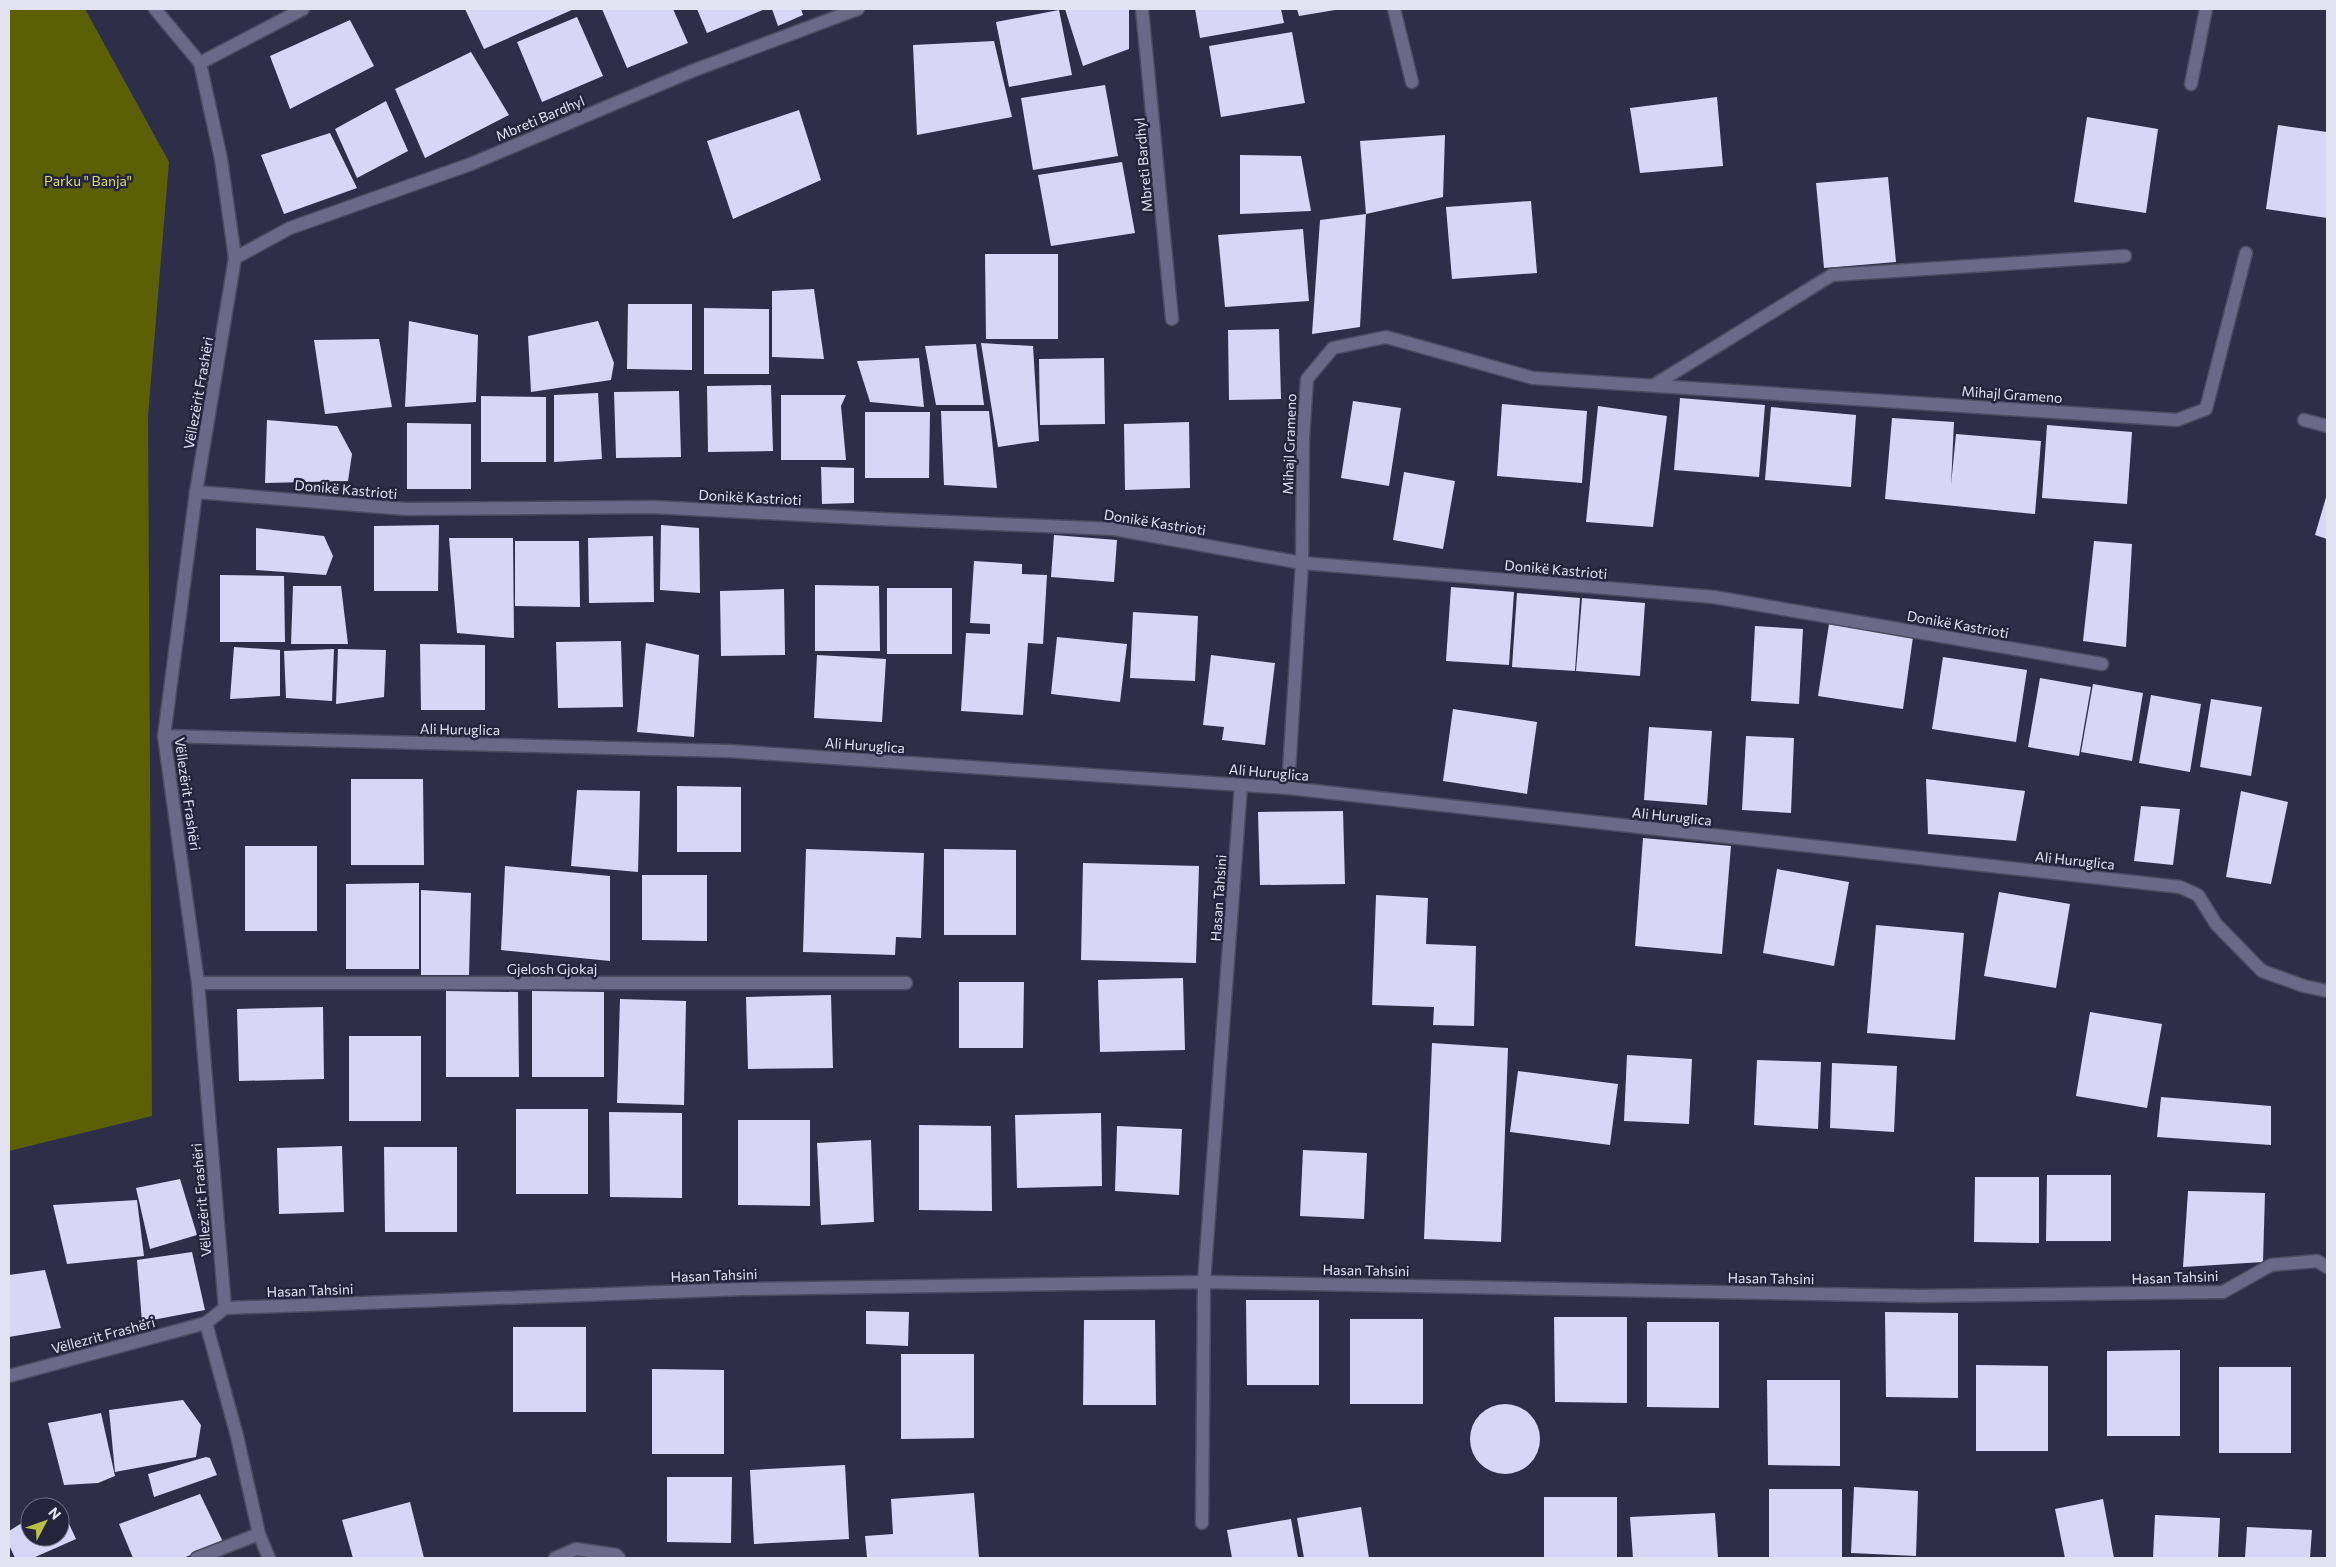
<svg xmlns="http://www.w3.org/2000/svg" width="2336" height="1567" font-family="Commissioner,sans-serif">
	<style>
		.green { fill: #5b6004 }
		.building { fill: #d6d6f7 }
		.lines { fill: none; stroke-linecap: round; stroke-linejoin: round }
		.minor-casing { stroke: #4d4b60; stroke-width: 15 }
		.minor { stroke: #6a6987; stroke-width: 12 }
		.labels { text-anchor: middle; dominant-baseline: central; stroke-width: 5; stroke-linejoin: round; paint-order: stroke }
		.street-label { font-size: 14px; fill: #e2e2f3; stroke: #26243d }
		.park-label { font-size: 14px; fill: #d4dd6a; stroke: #26243d }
	</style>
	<rect width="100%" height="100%" fill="#2f2e48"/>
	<path class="green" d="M9,9h76l84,153 -21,254 4,700 -143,35z"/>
	<g class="building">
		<path d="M465,9h109l-90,40z"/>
		<path d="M602,9h71l15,34 -61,25z"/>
		<path d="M697,9h68l-58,24z"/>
		<path d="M772,9h29l2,6 -25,11z"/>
		<path d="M1065,9h64v40l-46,17z"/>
		<path d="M1195,9h86l3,14 -84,15z"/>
		<path d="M1297,9h38v1l-36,6z"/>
		<path d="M1059,10l13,65 -63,12 -13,-65z"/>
		<path d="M577,17l26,59 -61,26 -25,-60z"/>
		<path d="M350,20l24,46 -84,43 -20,-53z"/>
		<path d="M1292,32l13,71 -84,14 -12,-71z"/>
		<path d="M994,41l18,76 -95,18 -4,-90z"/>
		<path d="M471,52l38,63 -84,43 -30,-69z"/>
		<path d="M1105,85l13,71 -85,14 -12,-72z"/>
		<path d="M1717,97l6,69 -83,7 -10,-65z"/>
		<path d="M386,101l22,50 -51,27 -22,-49z"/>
		<path d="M799,110l22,70 -88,39 -26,-78z"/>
		<path d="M2087,117l71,12 -12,84 -72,-11z"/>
		<path d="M2278,125l49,7v86l-61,-9z"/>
		<path d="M330,133l27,55 -73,26 -23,-59z"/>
		<path d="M1445,135l-2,62 -77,17 -6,-73z"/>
		<path d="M1240,155l61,1 10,55 -71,3z"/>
		<path d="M1122,162l13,71 -84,13 -13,-71z"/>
		<path d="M1888,177l8,85 -72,6 -8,-85z"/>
		<path d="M1531,201l6,72 -85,6 -6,-72z"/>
		<path d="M1366,214l-6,113 -48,7 8,-114z"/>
		<path d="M1303,229l6,72 -84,6 -7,-72z"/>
		<path d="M985,254h73v85h-72z"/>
		<path d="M814,289l10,70 -52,-2v-66z"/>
		<path d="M628,304h64v66l-65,-1z"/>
		<path d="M704,308l65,1v65h-65z"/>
		<path d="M409,321l69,14 -2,67 -71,5z"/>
		<path d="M598,321l16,42 -3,17 -80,12 -3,-56z"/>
		<path d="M1279,329l2,70 -52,1 -1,-70z"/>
		<path d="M379,339l13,68 -67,7 -11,-74z"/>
		<path d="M981,343l52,3 6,95 -41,6z"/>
		<path d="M976,344l8,61h-48l-11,-59z"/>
		<path d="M919,358l5,49 -54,-5 -13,-41z"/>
		<path d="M1104,358l1,66 -65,1 -1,-66z"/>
		<path d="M771,385l2,66 -65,1 -1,-66z"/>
		<path d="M679,391l2,66 -65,1 -2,-66z"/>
		<path d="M598,393l4,66 -48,3v-67z"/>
		<path d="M781,395h65l-5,11 5,54h-65z"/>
		<path d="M481,396l65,1v65h-65z"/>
		<path d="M1680,398l85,7 -6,72 -85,-7z"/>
		<path d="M1353,401l48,7 -12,78 -48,-8z"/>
		<path d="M1502,404l85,7 -5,72 -85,-7z"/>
		<path d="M1598,406l69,10 -14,111 -67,-5z"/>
		<path d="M1771,407l85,8 -5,72 -86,-7z"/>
		<path d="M941,411h48l8,77 -53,-3z"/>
		<path d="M865,412h65l-1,66h-64z"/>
		<path d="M1892,418l62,4 -3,63 5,-51 85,7 -6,73 -150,-15z"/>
		<path d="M267,420l70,6 15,28 -4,27 -83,2z"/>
		<path d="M1189,422l1,66 -65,2 -1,-66z"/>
		<path d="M407,423l64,1v65h-64z"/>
		<path d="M2047,425l85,7 -5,72 -85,-6z"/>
		<path d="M821,467l33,1v35l-32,1z"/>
		<path d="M1404,472l51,9 -12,68 -50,-9z"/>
		<path d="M2327,494v45l-12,-4z"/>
		<path d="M439,525l-1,66h-64v-65z"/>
		<path d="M661,525l38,3 1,65 -40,-3z"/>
		<path d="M256,528l68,8 9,20 -7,19 -70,-5z"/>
		<path d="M1054,535l63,5 -3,42 -63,-5z"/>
		<path d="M653,536l1,66 -65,1 -1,-65z"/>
		<path d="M449,538h64l1,100 -57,-5z"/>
		<path d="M515,541h64l1,66 -65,-1z"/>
		<path d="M2094,541l38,3 -6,103 -43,-6z"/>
		<path d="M974,561l48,3v10l25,1 -4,69 -15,-1 -5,72 -62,-4 5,-78 24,1v-10l-20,-1z"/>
		<path d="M220,575l64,1 1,66h-65z"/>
		<path d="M815,585l64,1 1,65h-65z"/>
		<path d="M293,586h48l7,58h-57z"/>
		<path d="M1451,587l63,5 -5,73 -63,-4z"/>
		<rect x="887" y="588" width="65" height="66"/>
		<path d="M784,589l1,66 -64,1 -1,-65z"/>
		<path d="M1517,593l63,5 -5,73 -63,-4z"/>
		<path d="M1582,598l63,5 -5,73 -64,-5z"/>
		<path d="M1133,612l65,4 -3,65 -65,-3z"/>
		<path d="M1829,624l84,13 -10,72 -85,-13z"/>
		<path d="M1755,626l48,3 -4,75 -48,-3z"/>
		<path d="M1057,637l70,7 -7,58 -69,-8z"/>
		<path d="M621,641l2,66 -65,1 -2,-66z"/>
		<path d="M646,643l53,12 -5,82 -57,-5z"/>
		<path d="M420,644l65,1v65h-64z"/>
		<path d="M234,647l46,3v46l-50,3z"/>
		<path d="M334,649l-2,52 -46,-3 -2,-47z"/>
		<path d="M338,649l48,1 -2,47 -48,7z"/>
		<path d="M817,655l69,4 -4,63 -68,-4z"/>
		<path d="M1211,655l64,8 -10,82 -43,-5 2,-13 -21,-2z"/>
		<path d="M1943,657l84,13 -11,72 -84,-13z"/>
		<path d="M2040,678l51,9 -12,69 -51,-9z"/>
		<path d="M2093,684l50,9 -11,68 -51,-9z"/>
		<path d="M2151,695l50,9 -11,68 -51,-9z"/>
		<path d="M2211,699l51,8 -11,69 -51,-9z"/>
		<path d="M1453,709l84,13 -10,72 -84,-13z"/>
		<path d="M1649,727l63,4 -5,74 -63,-5z"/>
		<path d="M1746,736l48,2 -3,75 -49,-3z"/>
		<path d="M351,779h72l1,86h-73z"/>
		<path d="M1926,779l99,12 -9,50 -88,-7z"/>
		<path d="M677,786l64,1v65h-64z"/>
		<path d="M577,790l63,1 -2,81 -67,-6z"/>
		<path d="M2241,791l47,11 -17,82 -45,-7z"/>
		<path d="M2141,806l39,3 -7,56 -39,-4z"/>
		<path d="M1343,811l2,73 -85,1 -2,-73z"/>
		<path d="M1643,838l88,8 -9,108 -87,-8z"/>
		<rect x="245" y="846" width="72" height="85"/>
		<path d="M806,849l118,4 -3,85 -25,-1 -1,18 -92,-3z"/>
		<path d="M944,849l72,1v85h-72z"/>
		<path d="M1083,863l116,3 -3,97 -115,-3z"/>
		<path d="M505,866l105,10v85l-109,-11z"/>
		<path d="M1777,869l72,13 -15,84 -71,-13z"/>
		<path d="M642,875h65v66l-65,-1z"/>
		<path d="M419,883v86h-73v-85z"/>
		<path d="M421,890l50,3 -2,82h-48z"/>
		<path d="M1999,892l71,12 -14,84 -72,-12z"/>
		<path d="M1376,895l52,3 -2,46 50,2 -2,80 -41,-1 1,-18 -62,-2z"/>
		<path d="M1876,925l88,8 -9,107 -88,-7z"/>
		<path d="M1183,978l2,72 -85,2 -2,-72z"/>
		<path d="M959,982h65l-1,66h-64z"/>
		<path d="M446,991l72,1 1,85h-73z"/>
		<path d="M532,991l72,1v85h-72z"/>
		<path d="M831,995l2,73 -85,1 -2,-72z"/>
		<path d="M620,999l66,2 -2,104 -67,-2z"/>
		<path d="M323,1007l1,72 -85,2 -2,-72z"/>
		<path d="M2090,1012l72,12 -15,84 -71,-12z"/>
		<rect x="349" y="1036" width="72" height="85"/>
		<path d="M1432,1043l76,5 -7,194 -77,-3z"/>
		<path d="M1627,1055l65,4 -3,65 -65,-3z"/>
		<path d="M1757,1060l64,2 -3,67 -64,-4z"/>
		<path d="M1832,1063l65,3 -3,66 -64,-4z"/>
		<path d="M1518,1071l100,13 -8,61 -100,-13z"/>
		<path d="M2161,1097l110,9v39l-114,-8z"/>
		<rect x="516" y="1109" width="72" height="85"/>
		<path d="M609,1112l73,1v85l-72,-1z"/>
		<path d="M1101,1113l1,73 -85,2 -2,-73z"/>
		<path d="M738,1120h72v86l-72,-1z"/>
		<path d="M919,1125l72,1 1,85 -73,-1z"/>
		<path d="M1117,1126l65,3 -3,66 -64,-4z"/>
		<path d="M871,1140l3,82 -53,3 -4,-82z"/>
		<path d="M342,1146l2,66 -65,2 -2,-66z"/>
		<path d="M384,1147h73v85h-72z"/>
		<path d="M1303,1150l64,3 -3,66 -64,-3z"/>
		<path d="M2047,1175h64v66h-65z"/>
		<path d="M1975,1177h64v66l-65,-1z"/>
		<path d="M180,1179l17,56 -47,14 -14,-61z"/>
		<path d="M2188,1191l77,2 -2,69 -80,5z"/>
		<path d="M137,1200l7,56 -77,8 -14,-59z"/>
		<path d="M192,1252l13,58 -63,12 -5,-62z"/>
		<path d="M45,1270l16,58 -52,9v-62z"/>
		<path d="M1246,1300h73v85h-72z"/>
		<path d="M866,1311l43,1 -1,34 -42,-2z"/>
		<path d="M1885,1312l73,1v85l-72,-1z"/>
		<path d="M1554,1317h73v86l-72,-1z"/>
		<rect x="1350" y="1319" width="73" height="85"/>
		<path d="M1084,1320h71l1,85h-73z"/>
		<path d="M1647,1322h72v86l-72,-1z"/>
		<rect x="513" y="1327" width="73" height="85"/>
		<path d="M2180,1350v86h-73v-85z"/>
		<path d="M901,1354h73v84l-73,1z"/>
		<path d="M1976,1365l72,1v85h-72z"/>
		<rect x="2219" y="1367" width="72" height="86"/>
		<path d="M652,1369l72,1v84h-72z"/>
		<path d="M1767,1380h73v86l-72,-1z"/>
		<path d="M183,1400l18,25 -5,32 -81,15 -6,-62z"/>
		<circle cx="1505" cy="1439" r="35"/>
		<path d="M101,1413l14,63 -17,7 -34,2 -16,-62z"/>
		<path d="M206,1457l4,1 7,17 -63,22 -6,-23z"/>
		<path d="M845,1465l4,74 -95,5 -4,-74z"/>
		<path d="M667,1477h65l-1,66 -64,-1z"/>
		<path d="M1854,1487l64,4 -2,65 -65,-3z"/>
		<rect x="1769" y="1489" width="73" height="69"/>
		<path d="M974,1493l5,65h-112l-2,-22 28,-2 -2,-35z"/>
		<path d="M200,1494l23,48 -40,16h-50l-14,-34z"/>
		<rect x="1544" y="1497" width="73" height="61"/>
		<path d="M2103,1499l11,59h-49l-10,-49z"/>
		<path d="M59,1502l17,37 -43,19h-18l-6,-13v-14l21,-13v19h30v-30h-10z"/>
		<path d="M410,1502l14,56h-71l-11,-38z"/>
		<path d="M1361,1507l8,51h-65l-7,-40z"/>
		<path d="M1715,1513l3,45h-85l-3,-41z"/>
		<path d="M2155,1515l65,3 -2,40h-65z"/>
		<path d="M1291,1519l7,39h-66l-5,-28z"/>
		<path d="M2247,1527l65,3 -2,28h-65z"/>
	</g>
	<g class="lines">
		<defs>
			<g id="minor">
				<path d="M155,9l45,54 21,96 14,99 -39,234 -32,244 34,247 27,325 -19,15 31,113 22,98 10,24"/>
				<path d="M1142,9l30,310"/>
				<path d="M1394,9l18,73"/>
				<path d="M200,63l103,-54"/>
				<path d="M2191,84l15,-75"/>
				<path d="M235,258l55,-30 181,-64 221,-93 166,-62"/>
				<path d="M1654,385l178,-110 293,-19"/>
				<path d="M2304,420l23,6"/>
				<path d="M196,492l210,17 247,-2 227,12 234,10 188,34 412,34 388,67"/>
				<path d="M164,736l564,15 560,37 892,99 18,8 18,29 46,47 42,15 23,5"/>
				<path d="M1288,788l14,-225 1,-126 4,-58 26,-31 53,-11 147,41 644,42 29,-11 40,-156"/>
				<path d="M198,983h708"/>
				<path d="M225,1308l520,-19 459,-7 715,14 304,-4 48,-27 46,-4 10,6"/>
				<path d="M9,1376l197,-53"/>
				<path d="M1202,1523l2,-241 37,-497"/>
				<path d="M197,1558l62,-24"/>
				<path d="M555,1558l21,-9 40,6 3,3"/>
			</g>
		</defs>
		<use href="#minor" class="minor-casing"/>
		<use href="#minor" class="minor"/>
	</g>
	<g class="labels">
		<g class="street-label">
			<text transform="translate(540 118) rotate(-23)">Mbreti Bardhyl</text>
			<text transform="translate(1143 165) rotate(-95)">Mbreti Bardhyl</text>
			<text transform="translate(198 393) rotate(-80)">Vëllezërit Frashëri</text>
			<text transform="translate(2012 394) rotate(4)">Mihajl Grameno</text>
			<text transform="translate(1289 444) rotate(-88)">Mihajl Grameno</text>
			<text transform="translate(346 489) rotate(5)">Donikë Kastrioti</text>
			<text transform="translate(750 497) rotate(3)">Donikë Kastrioti</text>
			<text transform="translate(1155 522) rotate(9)">Donikë Kastrioti</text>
			<text transform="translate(1556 569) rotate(5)">Donikë Kastrioti</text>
			<text transform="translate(1958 624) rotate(10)">Donikë Kastrioti</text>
			<text transform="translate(460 729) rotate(1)">Ali Huruglica</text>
			<text transform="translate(865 745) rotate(4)">Ali Huruglica</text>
			<text transform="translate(1269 772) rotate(5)">Ali Huruglica</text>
			<text transform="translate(188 794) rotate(82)">Vëllezërit Frashëri</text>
			<text transform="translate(1672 816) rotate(6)">Ali Huruglica</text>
			<text transform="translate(2075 860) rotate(6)">Ali Huruglica</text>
			<text transform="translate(1218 898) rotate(-86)">Hasan Tahsini</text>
			<text x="552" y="968">Gjelosh Gjokaj</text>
			<text transform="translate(201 1200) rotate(-95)">Vëllezërit Frashëri</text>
			<text transform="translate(1366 1270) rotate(1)">Hasan Tahsini</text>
			<text transform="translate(714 1275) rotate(-2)">Hasan Tahsini</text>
			<text transform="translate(2175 1277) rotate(-2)">Hasan Tahsini</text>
			<text transform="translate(1771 1278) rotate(1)">Hasan Tahsini</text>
			<text transform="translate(310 1290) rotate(-2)">Hasan Tahsini</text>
			<text transform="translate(103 1335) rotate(-15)">Vëllezrit Frashëri</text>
		</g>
		<g class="park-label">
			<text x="88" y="180">Parku " Banja"</text>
		</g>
	</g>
	<rect width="2336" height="1567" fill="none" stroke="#e2e2f3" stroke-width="20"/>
	<g transform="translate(45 1522) rotate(49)"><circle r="24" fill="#26243d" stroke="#717086"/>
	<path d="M0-4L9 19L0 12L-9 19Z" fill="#b8c147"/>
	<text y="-8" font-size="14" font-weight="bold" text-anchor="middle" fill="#e2e2f3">N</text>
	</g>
</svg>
